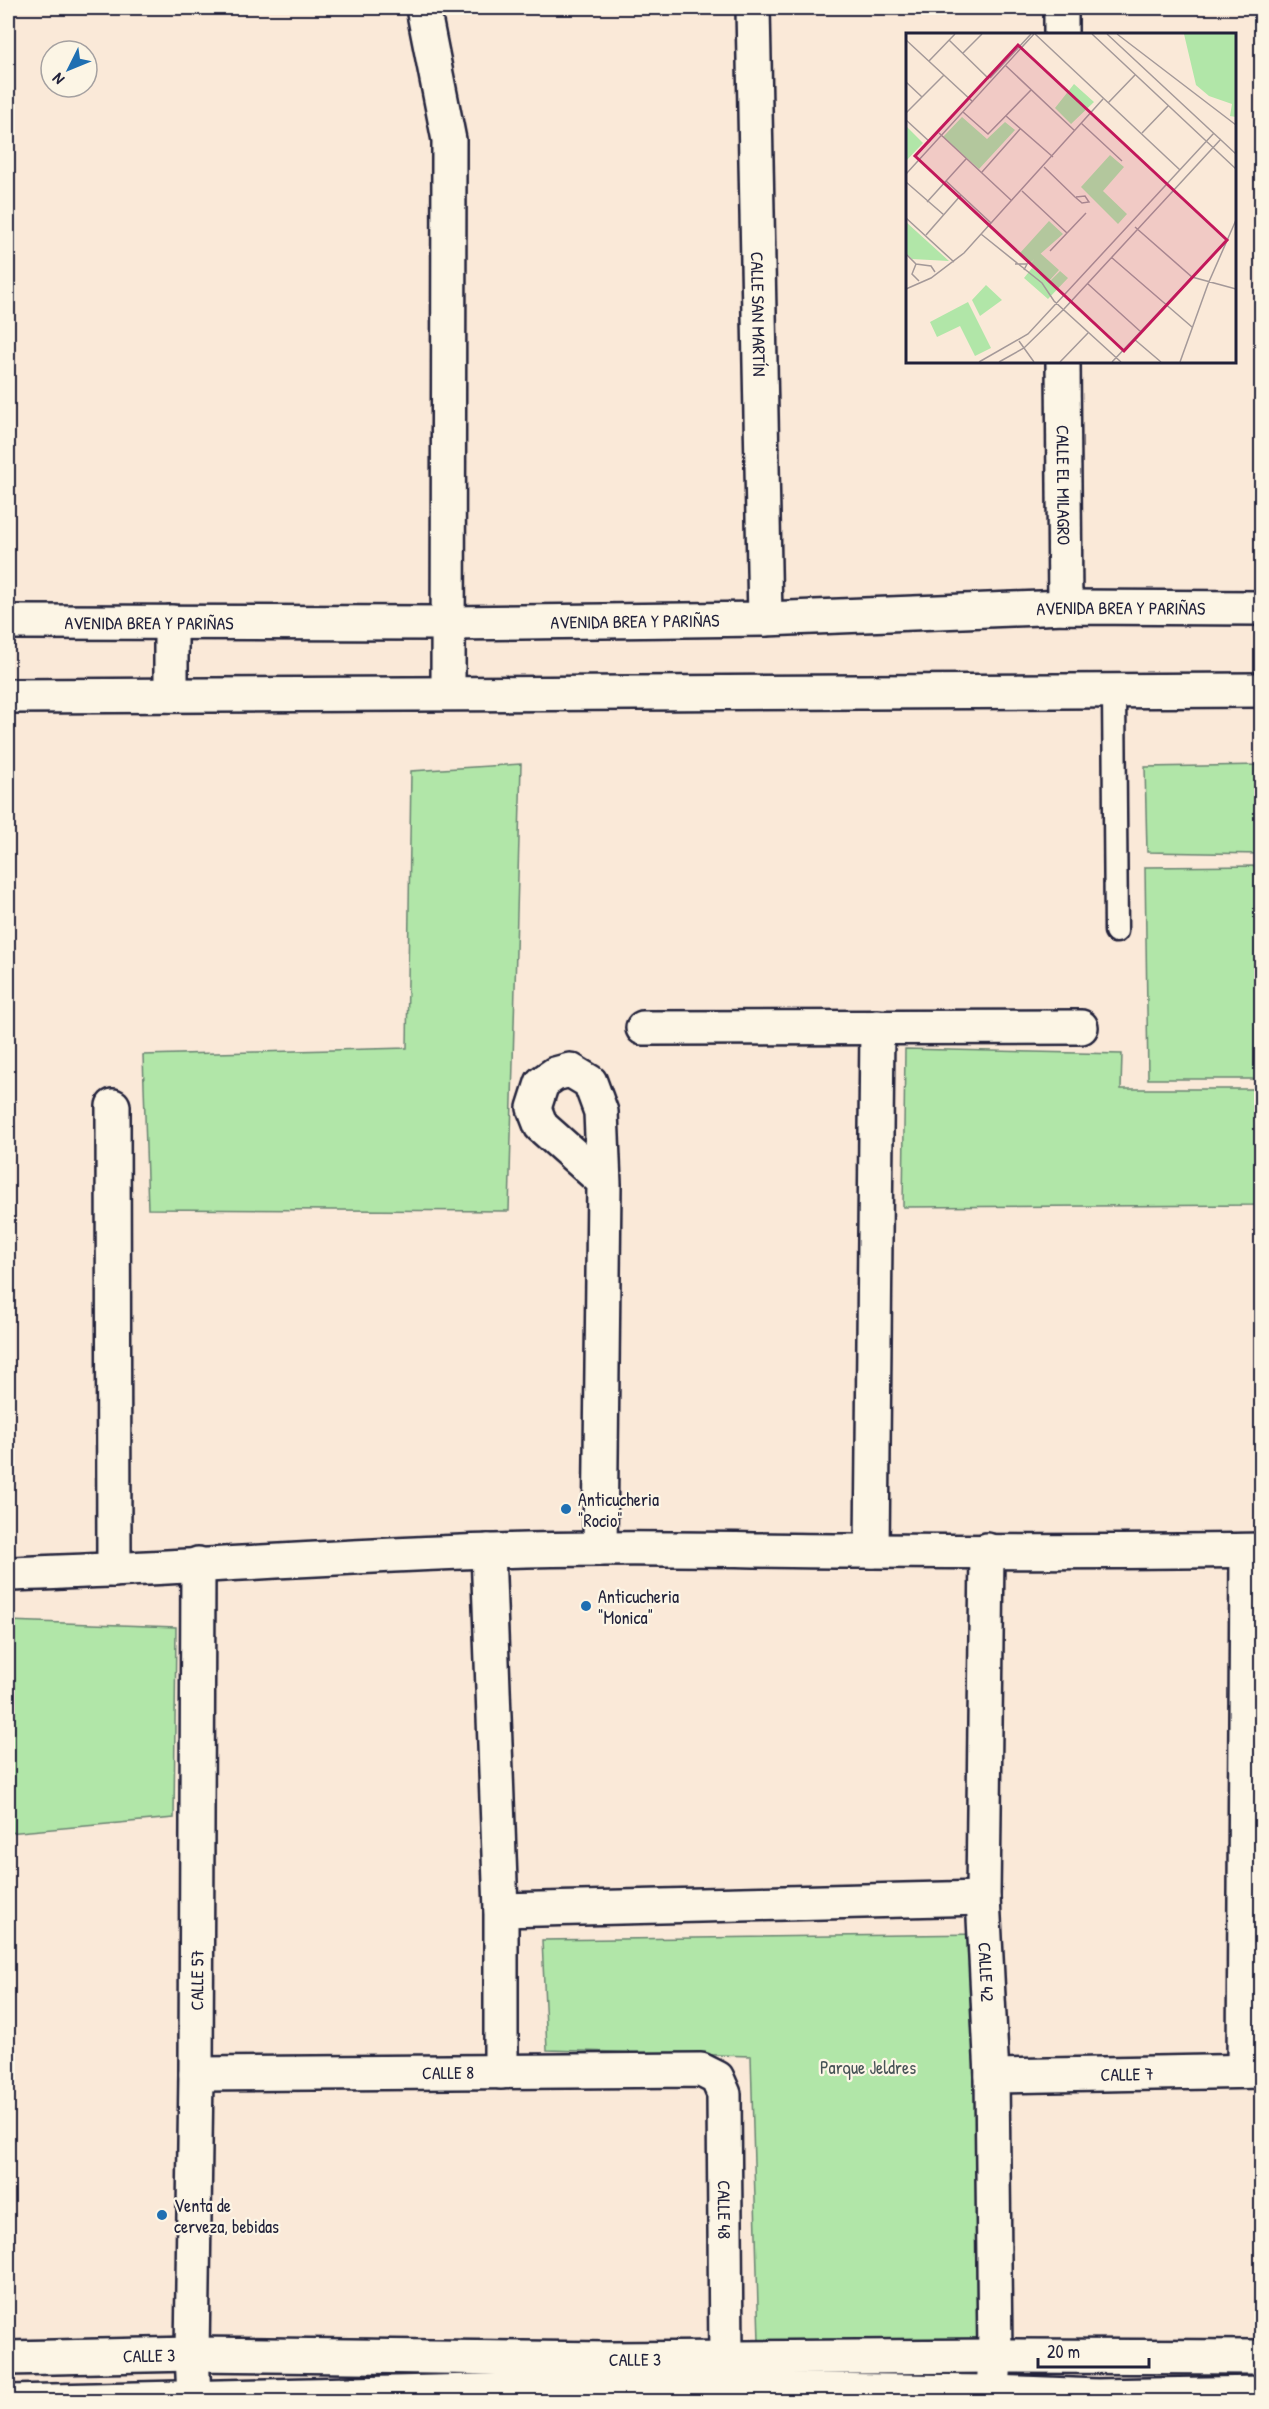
<svg xmlns="http://www.w3.org/2000/svg" width="1269" height="2409" font-family="'Patrick Hand',sans-serif">
	<style>
		.green { fill: #b1e6a8; stroke: #6a8472; stroke-width: 1.5 }
		.lines { fill: none; stroke-linecap: round; stroke-linejoin: round }
		.lane-casing { stroke: #22223b; stroke-width: 27 }
		.street-casing { stroke: #22223b; stroke-width: 38 }
		.secondary-casing { stroke: #22223b; stroke-width: 38 }
		.lane { stroke: #fcf5e5; stroke-width: 22 }
		.street { stroke: #fcf5e5; stroke-width: 33 }
		.secondary { stroke: #fcf5e5; stroke-width: 33 }
		.poi-dot { fill: #1f6fb2; stroke: #fcf5e5; stroke-width: 2 }
		.labels { text-anchor: middle; dominant-baseline: central; stroke-width: 4.5; stroke-linejoin: round; paint-order: stroke }
		.street-label { font-size: 18px; fill: #22223b; stroke: #fcf5e5 }
		.poi-label { font-size: 18px; fill: #22223b; stroke: #fcf5e5; text-anchor: start }
		.park-label { font-size: 18px; fill: #465356; stroke: #fcf5e5 }
		.inset-road { fill: none; stroke: #a49999; stroke-width: 1.5 }
		.view { fill: #c2185b; fill-opacity: 0.15; stroke: #c2185b; stroke-width: 3 }
		.inset-edge { fill: none; stroke: #22223b; stroke-width: 3 }
	</style>
	<rect width="100%" height="100%" fill="#fae9d8"/>
	<filter id="ink" filterUnits="userSpaceOnUse"><feTurbulence type="fractalNoise" baseFrequency=".0167" numOctaves="2"/><feDisplacementMap in="SourceGraphic" scale="12" xChannelSelector="R" yChannelSelector="G"/><feConvolveMatrix kernelMatrix="1 2 1 2 8 2 1 2 1" color-interpolation-filters="sRGB"/></filter>
	<g filter="url(#ink)">
		<g class="green">
			<path d="M521,764l-12,447 -361,-2 -5,-154 264,-7 4,-277z"/>
			<path d="M1261,765v89l-114,-2 -2,-85z"/>
			<path d="M1261,866v213h-113l-3,-212z"/>
			<path d="M905,1049l217,5 -1,35h140v116l-358,2z"/>
			<path d="M8,1621l168,6 -2,191 -166,15z"/>
			<path d="M982,1934l8,408h-231l-8,-286 -204,-6 -5,-110z"/>
		</g>
		<g class="lines">
			<defs>
				<path id="lane" d="M1114,692l2,239"/>
				<g id="street">
					<path d="M423,8l26,132 -1,552"/>
					<path id="s1" d="M753,8l12,611"/>
					<path d="M1061,8v26"/>
					<path id="s2" d="M1063,362l2,245"/>
					<path d="M643,1028l438,-1"/>
					<path d="M113,1106l1,464"/>
					<path d="M600,1549l4,-365 -3,-72 -11,-30 -20,-12 -15,4 -13,9 -8,25 7,18 62,55"/>
					<path id="s3" d="M987,1550l-4,348 9,178 3,280 -2,36"/>
					<path d="M488,1551l13,359v162"/>
					<path d="M872,1551l5,-524"/>
					<path d="M8,1574c197,-6 394,-24 592,-25 90,-1 180,2 271,2 130,1 260,1 391,-1"/>
					<path d="M501,1910l482,-12"/>
					<path d="M1244,2071l3,-520"/>
					<path id="s4" d="M196,2074l505,-4 16,8 7,16 2,265"/>
					<path id="s5" d="M992,2076l270,-5"/>
					<path id="s6" d="M194,2397l-2,-43 4,-280 2,-510"/>
				</g>
				<g id="secondary">
					<path id="s7" d="M8,622l441,1 316,-4 300,-12 197,1"/>
					<path d="M171,622v73"/>
					<path d="M8,696l1254,-6"/>
					<path id="s8" d="M8,2358l184,-4 417,5 386,-3 267,1"/>
					<path d="M10,2402l597,-14 386,4 104,4 165,-3"/>
				</g>
			</defs>
			<use href="#lane" class="lane-casing"/>
			<use href="#street" class="street-casing"/>
			<use href="#secondary" class="secondary-casing"/>
			<use href="#lane" class="lane"/>
			<use href="#street" class="street"/>
			<use href="#secondary" class="secondary"/>
		</g>
	</g>
	<g class="poi-dot">
		<circle cx="566" cy="1509" r="6"/>
		<circle cx="586" cy="1606" r="6"/>
		<circle cx="162" cy="2215" r="6"/>
	</g>
	<g class="labels">
		<g class="street-label">
			<text stroke="none"><textPath href="#s1" startOffset="306">CALLE SAN MARTÍN</textPath></text>
			<text stroke="none"><textPath href="#s2" startOffset="123">CALLE EL MILAGRO</textPath></text>
			<text stroke="none"><textPath href="#s7" startOffset="1113">AVENIDA BREA Y PARIÑAS</textPath></text>
			<text stroke="none"><textPath href="#s7" startOffset="627">AVENIDA BREA Y PARIÑAS</textPath></text>
			<text stroke="none"><textPath href="#s7" startOffset="141">AVENIDA BREA Y PARIÑAS</textPath></text>
			<text stroke="none"><textPath href="#s3" startOffset="422">CALLE 42</textPath></text>
			<text stroke="none"><textPath href="#s6" startOffset="417">CALLE 57</textPath></text>
			<text stroke="none"><textPath href="#s4" startOffset="252">CALLE 8</textPath></text>
			<text stroke="none"><textPath href="#s5" startOffset="135">CALLE 7</textPath></text>
			<text stroke="none"><textPath href="#s4" startOffset="656">CALLE 48</textPath></text>
			<text stroke="none"><textPath href="#s8" startOffset="141">CALLE 3</textPath></text>
			<text stroke="none"><textPath href="#s8" startOffset="627">CALLE 3</textPath></text>
		</g>
		<g class="poi-label">
			<text x="578" y="1499">Anticucheria<tspan x="578" dy="21">"Rocio"</tspan></text>
			<text x="598" y="1596">Anticucheria<tspan x="598" dy="21">"Monica"</tspan></text>
			<text x="174" y="2205">Venta de<tspan x="174" dy="21">cerveza, bebidas</tspan></text>
		</g>
		<g class="park-label">
			<text x="868" y="2067">Parque Jeldres</text>
		</g>
	</g>
	<g transform="translate(906 33)">
		<rect width="330" height="330" fill="#fae9d8"/>
		<path d="M278,1h52v83l-6,-1 2,-12 -23,-8 -13,-11zM168,51l20,18 -23,22 -16,-16zM56,84l25,22 18,-17 10,8 -36,39 -36,-32zM0,93l17,17 -17,18zM204,122l14,12 -21,24 24,23 -9,10 -37,-37zM143,188l14,13 -33,29 -10,-10zM0,189l43,39 -37,-2 -6,-6zM134,220l19,17 -10,11 -19,-17zM126,235l17,14 11,-11 8,7 -20,21 -24,-21zM80,252l16,15 -22,16 -8,-16zM62,269l23,46 -16,8 -15,-30 -23,11 -7,-15z" fill="#b1e6a8"/>
		<path class="inset-road" d="M129,1l145,136M186,1l144,135M201,1l129,120M211,1l119,91M0,7l67,62M43,7l40,39M57,20l19,-19M23,28l26,-27M99,32l70,66M84,45l41,-44M0,49l16,15M202,70l27,-28M57,79l25,22 43,-44M0,80l38,-38M100,83l47,41M0,87l24,22M175,90l41,38M33,100l73,68M236,100l26,-27M138,134l31,30 7,6 7,-1 -4,-6 -9,1M76,139l38,-43M0,141l128,-140M40,148l45,42M0,149l38,33M116,158l45,42M21,169l39,-43M0,185l48,44M229,194l57,50 44,12M75,201l61,49 12,18 67,61M20,202l35,-40M144,218l36,-38M0,221l10,10 15,2 4,6M205,224l81,70M10,231l-4,10 7,7M109,231h12l-3,6M182,251l53,48M0,256l25,-11 33,-25 139,-154M228,306l27,23M113,308l15,21M73,329l49,-28 186,-201M93,329l25,-14 40,-39 157,-170M154,329l28,-29M206,329l80,-85M274,329l28,-78 28,-64"/>
		<path class="view" d="M112,12l209,195 -103,111 -209,-195z"/>
		<rect width="330" height="330" class="inset-edge"/>
	</g>
	<rect width="1269" height="2409" fill="none" stroke="#fcf5e5" stroke-width="30"/>
	<rect x="15" y="15" width="1239" height="2379" fill="none" stroke="#22223b" stroke-width="2" filter="url(#ink)"/>
	<g transform="translate(69 69) rotate(227)"><circle r="28" fill="#fcf5e5" stroke="#a5a1a1" stroke-width="1.5"/>
	<path d="M0-4.5L10 22L0 15L-10 22Z" fill="#1f6fb2"/>
	<text y="-9" font-size="16" font-weight="bold" text-anchor="middle" fill="#22223b">N</text>
	</g>
	<path d="M1038 2358v9h111v-9" fill="none" stroke="#22223b" stroke-width="3"/>
	<text x="1047" y="2358" font-size="18" fill="#22223b" stroke="#fcf5e5" stroke-width="4.5" paint-order="stroke">20 m</text>
</svg>
